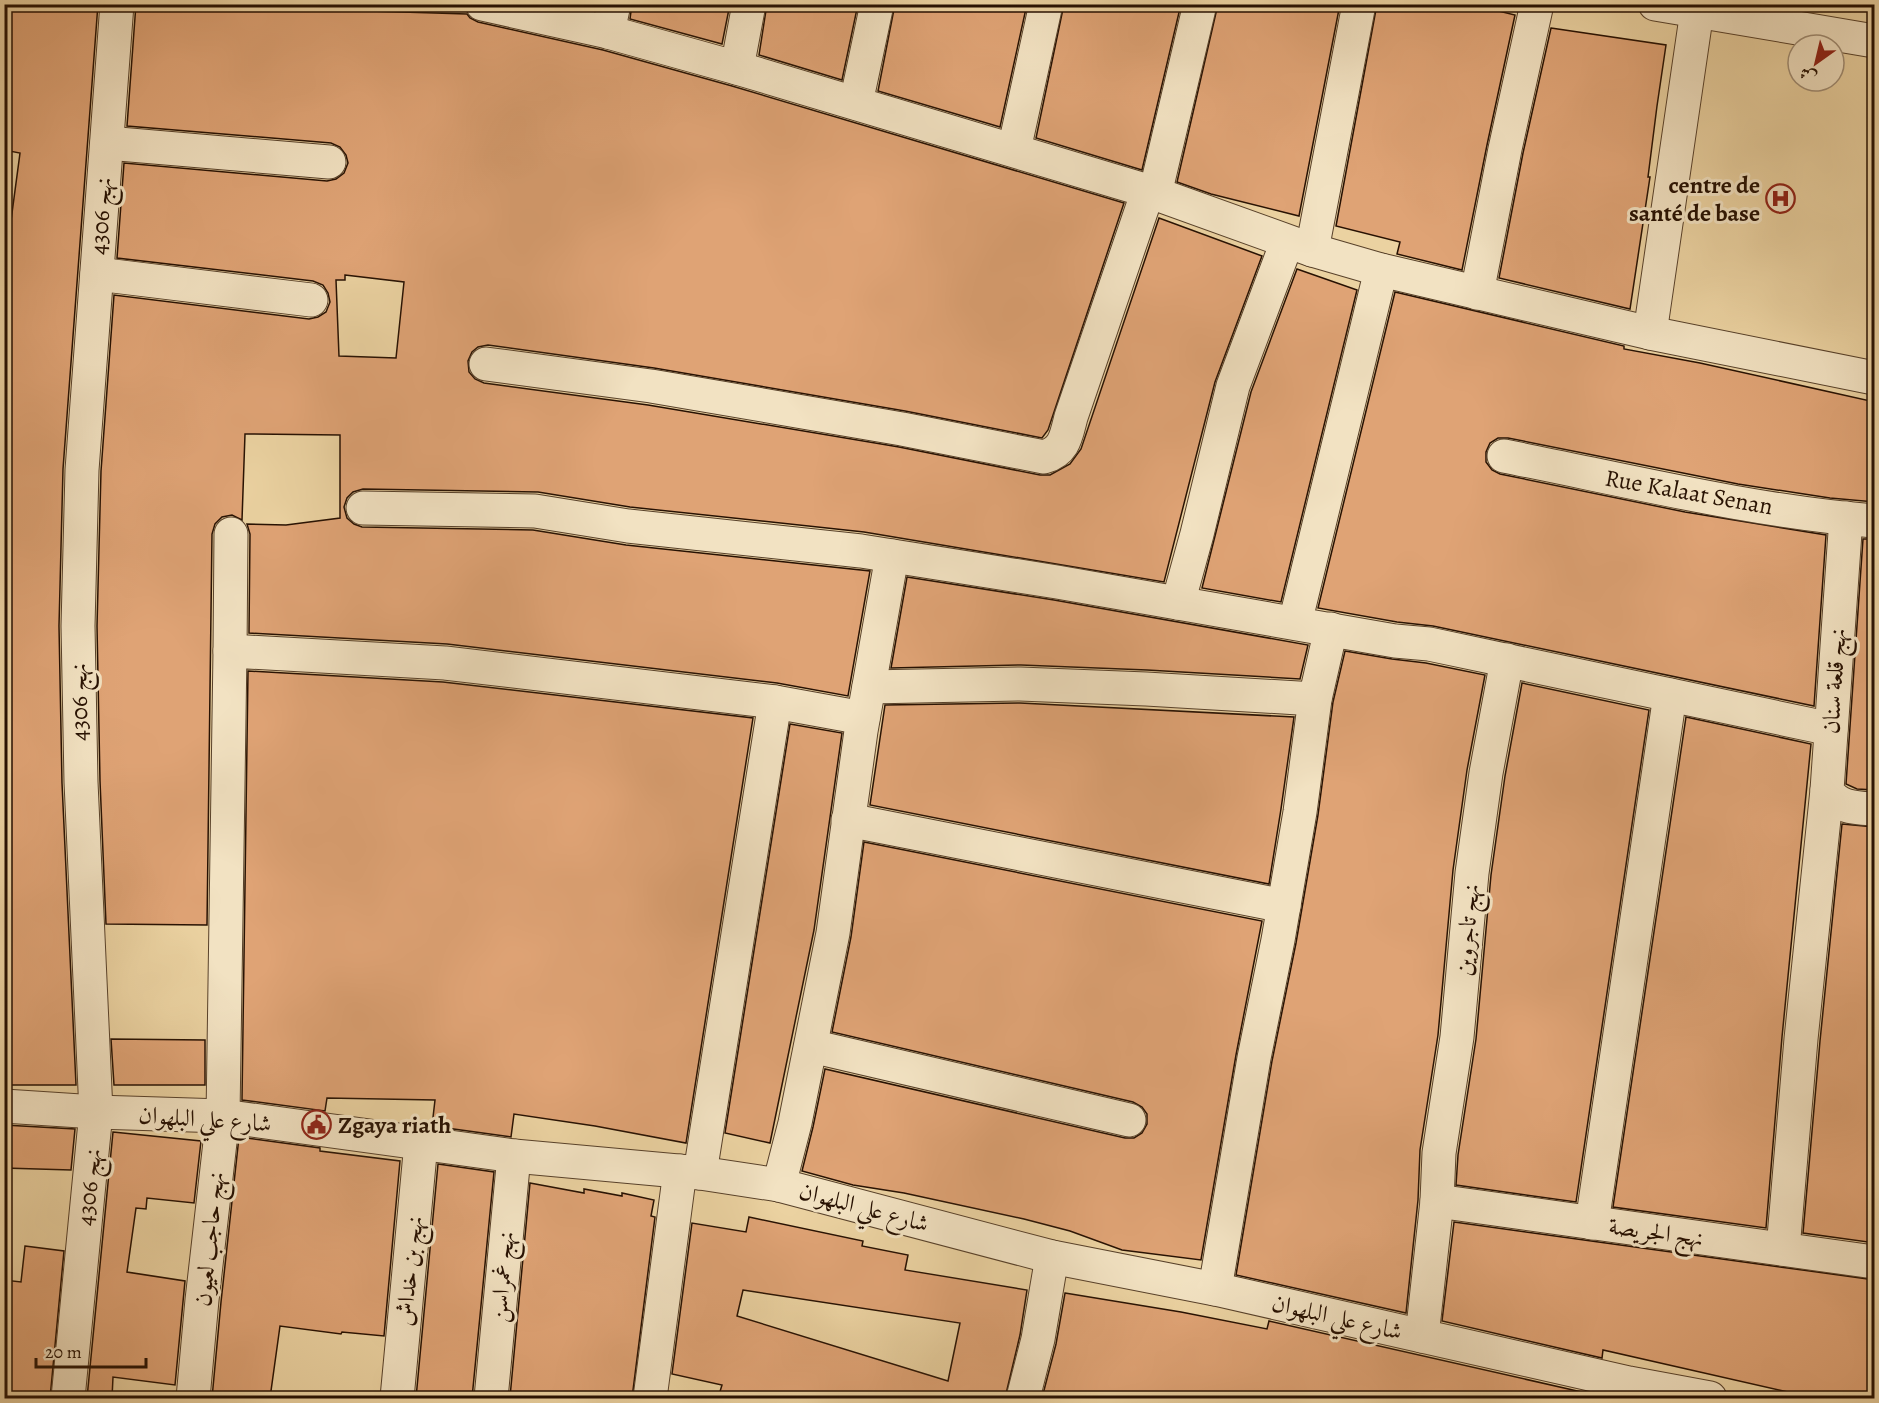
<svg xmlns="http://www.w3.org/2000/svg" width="1879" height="1403" font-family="Alegreya,Amiri,serif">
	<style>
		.building { fill: #dfa375; stroke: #271102; stroke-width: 1.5; fill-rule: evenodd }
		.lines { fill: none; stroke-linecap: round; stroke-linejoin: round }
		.minor-casing { stroke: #58412a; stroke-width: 35 }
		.minor { stroke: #f2e2c2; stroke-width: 33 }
		.labels { text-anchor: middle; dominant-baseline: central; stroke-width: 6; stroke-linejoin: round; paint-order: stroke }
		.poi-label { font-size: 24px; font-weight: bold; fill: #271102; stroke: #f2e2c2; text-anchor: end }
		.street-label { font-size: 24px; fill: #271102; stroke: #f2e2c2 }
	</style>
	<rect width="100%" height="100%" fill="#ebd2a1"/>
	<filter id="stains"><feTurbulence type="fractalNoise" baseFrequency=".00333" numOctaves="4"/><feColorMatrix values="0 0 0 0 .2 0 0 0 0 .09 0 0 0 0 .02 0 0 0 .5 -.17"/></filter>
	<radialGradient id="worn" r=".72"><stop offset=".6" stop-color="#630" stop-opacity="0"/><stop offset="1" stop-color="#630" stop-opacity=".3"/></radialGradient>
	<g class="building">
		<path d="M4,4h94l-35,465 -4,157 3,157 14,302h-72v-812l16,-120 -16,-3z"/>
		<path d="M136,4h74l26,3 231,7 3,4 8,4 125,28 129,36 392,117 -76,227 -6,8 -137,-27 -251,-43 -166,-23 -10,2 -6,5 -4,9 1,11 6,7 9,4 164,22 251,42 141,28h10l20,-11 11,-15 78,-231 103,38 -47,126 -51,200 -300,-50 -234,-25 -92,-15 -175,-3 -10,3 -6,6 -3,9 3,11 7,6 8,3 171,3 93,15 244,26 -22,125 -71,-13 -330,-39 -198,-11 1,-99 -3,-10 39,1 54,-7v-83l-95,-1 -3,86 -10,-5 -10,2 -7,7 -3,10 -5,391 -101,-1 -6,-143 -3,-155 4,-155 13,-176 195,24 9,-2 8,-5 4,-10 -2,-9 -5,-8 -10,-4 -196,-23 7,-95 203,18 9,-2 8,-6 4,-10 -2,-8 -6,-8 -9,-4 -204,-17zM345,275l59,7 -8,76 -57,-2 -3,-76h9z"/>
		<path d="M632,4h98l-8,40 -92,-25z"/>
		<path d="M767,4h91l-16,76 -83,-25z"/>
		<path d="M895,4h132l-27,123 -122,-36z"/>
		<path d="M1064,4h117l-39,166 -106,-32z"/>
		<path d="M1218,4h122l-41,212 -88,-22 -34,-12z"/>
		<path d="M1377,4h93l45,11 -28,130 -25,125 -65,-16 3,-12 -64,-16z"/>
		<path d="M1551,28l115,17 -9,61 -9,71h2l-20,132 -131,-31 24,-125z"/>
		<path d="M1297,269l60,21 -76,312 -79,-14 49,-196z"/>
		<path d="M1395,292l229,54v3l76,14 175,39v100l-45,-4 -92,-14 -230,-46h-10l-8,5 -4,9v10l6,8 8,4 185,38 141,23 -12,171 -381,-80 -36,-4 -79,-14z"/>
		<path d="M1863,539h12v251l-18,-1 -11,-5z"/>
		<path d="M907,577l147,23 254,45 -8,34 -153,-9 -126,-5 -130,3z"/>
		<path d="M1345,651l47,8 34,4 59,12 -18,95 -14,100 -15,165 -18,115 -2,50 -12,113 -170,-38 36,-214 24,-118 22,-128 15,-113z"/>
		<path d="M248,671l195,11 310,36 -67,425 -91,-17 -81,-12 -3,23 -79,-11 3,-26 -108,-2 -2,13 -83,-11z"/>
		<path d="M1522,683l127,27 -73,492 -120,-17 2,-30 18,-116 15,-164 14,-99z"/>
		<path d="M1020,703l274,14 -13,92 -12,75 -399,-79 15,-100z"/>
		<path d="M1686,717l125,27 -29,293 -16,191 -153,-21z"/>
		<path d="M790,724l52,9 -28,197 -44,213 -45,-10z"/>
		<path d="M1842,824l33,3v416l-72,-10 17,-192z"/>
		<path d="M864,842l398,79 -26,134 -35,205 -79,-10 -52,-19 -46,-12 -120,-26 -51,-8 -51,-14 11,-44 12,-58 300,69h9l8,-5 5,-9v-10l-5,-7 -9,-5 -301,-70 19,-95z"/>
		<path d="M111,1039l94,1v45h-91z"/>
		<path d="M4,1125l71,4 -4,41 -67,-2z"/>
		<path d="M113,1132l88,9 -7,62 -47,-5 -1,11 -10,-1 -9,64 58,9 -10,104 -62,-8 -1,21h-25z"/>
		<path d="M239,1137l81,11v3l80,10 -16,175 -42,-4 -1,2 -61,-8 -10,72h-58l9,-96z"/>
		<path d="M438,1164l56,8 -22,226h-56z"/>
		<path d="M530,1183l54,10v-4l38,7v-3l32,7 -3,16 4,1 -23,181h-110l-12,-1z"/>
		<path d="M749,1217l114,24 -1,5 46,9 -3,15 122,20 -7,45 -15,63h-287l4,-13 -50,-11 20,-151 54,9zM743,1290l217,33 -12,58 -211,-65z"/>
		<path d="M1454,1222l421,58v118h-61l-211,-48 -1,8 -160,-37z"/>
		<path d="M25,1246l39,5 -14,147h-46v-118l17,2z"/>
		<path d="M1065,1293l116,19 86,17 2,-8 326,74 -1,3h-552l14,-54z"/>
	</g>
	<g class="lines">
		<defs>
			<g id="minor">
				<path d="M482,4l126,28 129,36 411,123 164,59 69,20 269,63 224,45"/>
				<path d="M1655,4l219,37"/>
				<path d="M608,32l6,-28"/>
				<path d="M737,68l12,-64"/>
				<path d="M856,103l21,-99"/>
				<path d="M107,143l222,19"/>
				<path d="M1014,150l32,-146"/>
				<path d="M1155,194l45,-190"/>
				<path d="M1312,250l47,-246"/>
				<path d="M97,274l214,26"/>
				<path d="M1477,293l28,-144 32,-145"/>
				<path d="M1650,333l48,-329"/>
				<path d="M486,364l165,22 251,43 142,28c21,-6 22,-21 27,-40l77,-226"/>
				<path d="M1504,456c122,24 246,55 370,65"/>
				<path d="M363,508l172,3 93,15 233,25 196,31 338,59 34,3 402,85"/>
				<path d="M1846,518l-19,272c10,18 29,18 47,19"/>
				<path d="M1178,603l19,-69 36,-148 54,-144"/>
				<path d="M1295,623l86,-353"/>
				<path d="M230,651l1,-117"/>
				<path d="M869,687l151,-3 126,5 169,10"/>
				<path d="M848,820l436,86"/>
				<path d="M811,1046l318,74"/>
				<path d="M4,1106l92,6 127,4 291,40 186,17 79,12 273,72 163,32 414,94 81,15"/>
				<path d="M700,1173l75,-471"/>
				<path d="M779,1185l16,-62 38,-190 28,-202 31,-175"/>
				<path d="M1437,1201l437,61"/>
				<path d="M1592,1223l78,-528"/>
				<path d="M1783,1249l18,-210 26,-249"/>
				<path d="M1215,1289l39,-231 24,-118 22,-128 15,-113 16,-70"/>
				<path d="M1422,1336l15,-135 2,-48 18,-116 15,-164 14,-100 21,-113"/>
				<path d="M68,1398l28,-286 -15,-330 -3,-156 4,-156 35,-466"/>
				<path d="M193,1398l9,-98 21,-184 7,-465 215,12 330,39 88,16"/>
				<path d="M397,1398l24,-255"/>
				<path d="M491,1398l23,-242"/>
				<path d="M650,1398l30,-227"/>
				<path d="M1023,1398l15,-59 14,-82"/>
			</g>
		</defs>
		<use href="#minor" class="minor-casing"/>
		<use href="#minor" class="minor"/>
	</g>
	<defs>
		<symbol id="hospital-ring" viewBox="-11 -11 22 22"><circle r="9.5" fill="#f2e2c2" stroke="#8f2418" stroke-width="1.5"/><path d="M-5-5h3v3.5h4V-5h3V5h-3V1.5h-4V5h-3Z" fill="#8f2418"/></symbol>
		<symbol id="civic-ring" viewBox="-11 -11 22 22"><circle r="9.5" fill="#f2e2c2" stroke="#8f2418" stroke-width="1.5"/><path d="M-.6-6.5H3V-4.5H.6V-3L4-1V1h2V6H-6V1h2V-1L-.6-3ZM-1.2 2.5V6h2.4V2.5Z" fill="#8f2418"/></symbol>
	</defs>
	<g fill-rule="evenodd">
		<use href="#hospital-ring" x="1764" y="182" width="33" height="33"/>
		<use href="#civic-ring" x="300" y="1108" width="33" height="33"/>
	</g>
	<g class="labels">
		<g class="poi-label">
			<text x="1760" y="185">centre de<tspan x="1760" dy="28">santé de base</tspan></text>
			<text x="338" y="1125" text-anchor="start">Zgaya riath</text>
		</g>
		<g class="street-label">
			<text transform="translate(101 216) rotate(-86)">نهج 4306</text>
			<text transform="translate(1689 492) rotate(10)">Rue Kalaat Senan</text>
			<text transform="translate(1834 681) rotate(-86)">نهج قلعة سنان</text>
			<text transform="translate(79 702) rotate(-91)">نهج 4306</text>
			<text transform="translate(1467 930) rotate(-85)">نهج تاجروين</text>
			<text transform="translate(205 1119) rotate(4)">شارع علي البلهوان</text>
			<text transform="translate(89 1187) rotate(-84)">نهج 4306</text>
			<text transform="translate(864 1207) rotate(15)">شارع علي البلهوان</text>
			<text transform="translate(1656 1232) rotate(8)">نهج الجريصة</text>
			<text transform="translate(209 1239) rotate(-84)">نهج حاجب لعيون</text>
			<text transform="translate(409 1271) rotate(-84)">نهج بن خداش</text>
			<text transform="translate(502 1277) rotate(-85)">نهج غمراسن</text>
			<text transform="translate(1337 1317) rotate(13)">شارع علي البلهوان</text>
		</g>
	</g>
	<rect width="1879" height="1403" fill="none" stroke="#ebd2a1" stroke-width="24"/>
	<rect x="6" y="6" width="1867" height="1391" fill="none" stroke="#271102" stroke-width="3"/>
	<rect x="12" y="12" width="1855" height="1379" fill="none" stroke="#271102" stroke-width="1.5"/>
	<g transform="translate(1816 63) rotate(214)"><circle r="28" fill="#f2e2c2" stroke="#a18e75" stroke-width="1.5"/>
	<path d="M0-4.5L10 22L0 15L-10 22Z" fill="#8f2418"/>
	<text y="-9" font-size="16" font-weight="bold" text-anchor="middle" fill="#271102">ش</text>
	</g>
	<path d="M36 1358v9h110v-9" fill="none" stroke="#271102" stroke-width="3"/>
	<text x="45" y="1358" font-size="18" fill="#271102" stroke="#f2e2c2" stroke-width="4.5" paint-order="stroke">20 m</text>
	<rect width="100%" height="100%" filter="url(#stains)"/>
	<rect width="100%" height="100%" fill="url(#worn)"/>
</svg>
